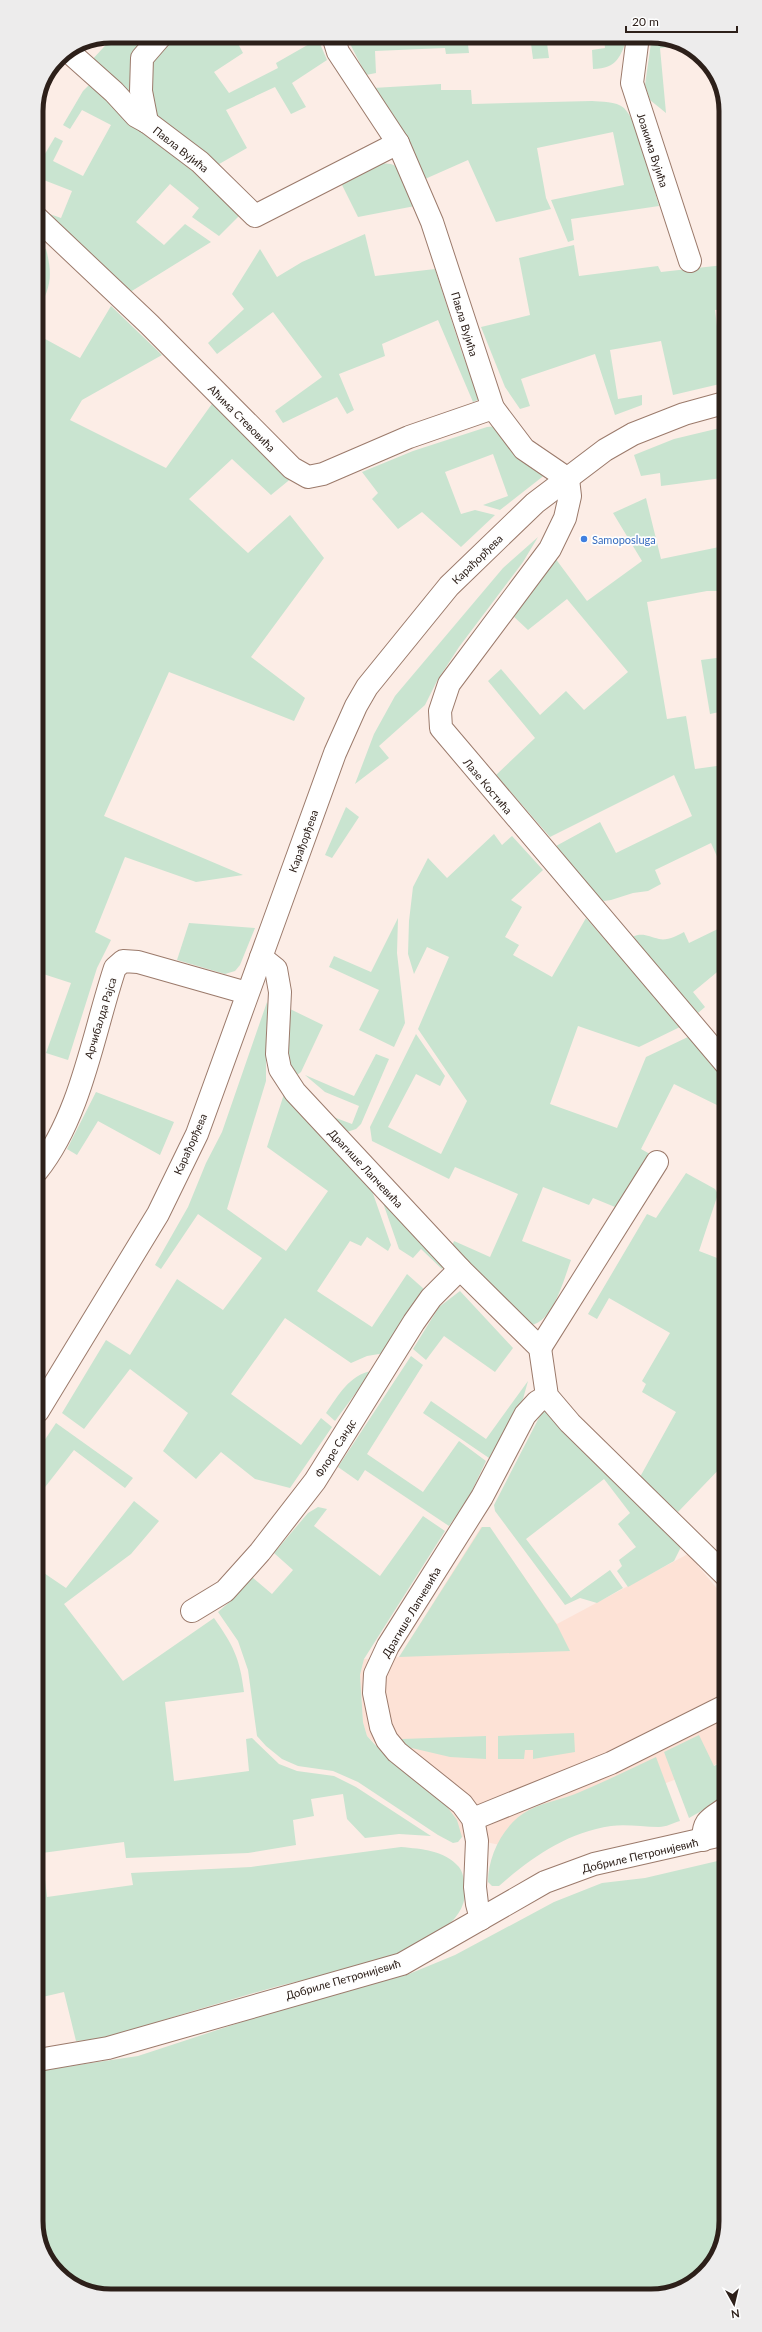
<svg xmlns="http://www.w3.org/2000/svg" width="762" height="2332" font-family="Lato,sans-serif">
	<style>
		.built { fill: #fde2d6 }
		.green { fill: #c9e4d0 }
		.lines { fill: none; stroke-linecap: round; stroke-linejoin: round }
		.lane-casing { stroke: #9b7a6b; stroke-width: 24 }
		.street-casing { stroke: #9b7a6b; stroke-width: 24 }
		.secondary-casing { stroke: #9b7a6b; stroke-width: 24 }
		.lane { stroke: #fff; stroke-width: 22 }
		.street { stroke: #fff; stroke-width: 22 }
		.secondary { stroke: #fff; stroke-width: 22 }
		.shop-dot { fill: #3f7fe0; stroke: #fefefe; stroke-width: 1.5 }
		.labels { text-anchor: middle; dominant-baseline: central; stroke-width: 3.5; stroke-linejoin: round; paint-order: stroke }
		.street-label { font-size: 11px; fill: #2d201a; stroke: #fefefe }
		.shop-label { font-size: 11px; fill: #366cbe; stroke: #fefefe; text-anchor: start }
		.rim { fill: none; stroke: #2d201a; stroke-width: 5 }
	</style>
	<rect width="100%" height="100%" fill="#fcede6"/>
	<path class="built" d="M481,1527h8l68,97 131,-70 37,44v163l-225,84 -52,-11 -58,-76 -23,-22 -4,-14 -3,-47 4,-16 35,-2z"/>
	<g class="green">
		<path d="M114,36h37l-16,72 -44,-47z"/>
		<path d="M171,36h63l9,17 -29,19 15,21 49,-25 -2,-5 42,-24 9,21 -35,23 14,24 -15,7 -16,-27 -49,23 21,38 -33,19 -64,-54 1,-55z"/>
		<path d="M346,36h121l2,17 -23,1 -1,-6 -70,3 1,22 -10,2z"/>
		<path d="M530,36h16l3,22 -16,1z"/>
		<path d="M604,36h24c-8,21 -10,32 -35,33l-1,-19 13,-2z"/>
		<path d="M652,36l28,10 -20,2 6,65 -16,-13 -5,-15z"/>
		<path d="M90,84l86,68 65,62 -22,22 -27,-19 7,-9 -29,-24 -34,38 28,23 21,-21 26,18 -84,52 -86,-83 20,7 11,-27 -36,-14v-8l19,-32 8,4 -10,20 30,15 28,-51 -29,-15 -12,19 -7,-4 20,-34z"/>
		<path d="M441,84v6h30l1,14 120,-3c9,1 24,0 32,7 16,16 28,75 35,98l-88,13 3,21 -6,2 -17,-42 73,-15 -11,-53 -76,16 9,50 5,11 -55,13 -28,-62 -43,19 -52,-91z"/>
		<path d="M381,163l10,1 7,3 17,39 -57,11 -18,-36z"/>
		<path d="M365,234l10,42 60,-7 27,84 18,46 -7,3 -35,-82 -56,24 3,12 -46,18 15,36 -7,4 -10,-17 -54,26 -8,-12 47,-34 -49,-65 -56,42 -9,-11 36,-34 -12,-15 28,-45 17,28 25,-15z"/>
		<path d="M36,244l10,5c7,27 5,39 -10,64z"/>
		<path d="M574,245l5,31 79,-10 3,6 63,-7v44l-9,1 9,73 -51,12 -12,-54 -51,9 8,49 24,-4v10l-27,10 -20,-61 -74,25 9,27 -10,3 -15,-22 -24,-60 49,-12 -11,-57z"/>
		<path d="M111,306l51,49 -80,45 -12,20 96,48 48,-67 79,76 -22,18 -39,-36 -43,40 59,54 42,-38 34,43 -73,99 54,41 -11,23 -125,-49 -65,144 139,59 -47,7 -71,-25 -30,75 16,8 -14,28 -29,92 -22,-7 25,-70 -34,-11 -1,-638 44,24z"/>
		<path d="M498,426l48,48 -46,36 -17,-5 25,-9 -15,-42 -48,18 16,42 14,-4 20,5 -34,32 -39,-35 -24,17 -26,-30 6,-6 -16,-21 51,-21 74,-24z"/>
		<path d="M724,427v59l-2,-8 -61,8 -1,-13 -19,3 -7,-21 40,-16z"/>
		<path d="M646,498l15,61 63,-13v45h-17l-60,11 20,117 19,-3 9,53 29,-4v43l-5,2 5,11v51l-13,-29 -56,27 6,14 -13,7 -15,2 -22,7 -7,1 -8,-3 -40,-52 44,-24 16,31 76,-37 -18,-41 -124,62 -54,-62 39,-37 -47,-57 13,-12 39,46 26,-24 18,19 44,-38 -61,-73 -39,31 -17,-16 44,-56 32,43 55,-40 -29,-48z"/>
		<path d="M538,537l-15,25 -64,85 -22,34 -12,24 -46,41 10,12 -34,26 19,-50 21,-38 108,-128z"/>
		<path d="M724,657v54l-14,3 -9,-54z"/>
		<path d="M346,807l13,10 -27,41 -7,-3z"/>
		<path d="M494,834l8,11 10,-9 31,34 -32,30 11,7 -17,30 14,8 -6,10 39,22 34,-59 96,108 -43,21 -61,-21 -28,78 67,24 29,-71 44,-21 35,41v32l-51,-25 -33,65 9,5 -35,53 -22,-9 -4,7 -46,-18 -21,54 49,19c-7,19 -18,62 -40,65l-79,-79 2,-5 36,16 28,-63 -63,-27 -6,12 -77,-38 -2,-14 46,-93 29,42 -5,10 -24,-12 -28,53 53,27 26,-53 -49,-72 31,-72 -22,-10 -13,27 -6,-20 1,-33 4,-34 15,-29 19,20z"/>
		<path d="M398,918l-1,35 8,70 -11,24 -35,-17 20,-40 -50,-23 5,-11 37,16z"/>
		<path d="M189,923l66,5 -15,37 -5,6 -10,3 -48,-14z"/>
		<path d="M724,926l1,44 -3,-2 -29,24 12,15 -7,6 -66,-76c11,-5 17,0 27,2 8,2 18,-3 25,-7l5,11z"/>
		<path d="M267,1002l2,8 -3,21v50l-39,128 59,42 42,-60 -61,-44 17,-53 86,91 21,60 -3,6 -21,-14 -6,9 -11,-5 -33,50 55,36 35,-53 18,16 -40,63 -18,3 -16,7 -66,-45 -54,76 70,51 20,-27 11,9 -42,61 -35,-9 -34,-27 -25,27 -33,-28 25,-38 -58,-44 -46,60 -22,-16 44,-73 24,15 47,-76 46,31 39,-52 -64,-44 -37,55 -6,-4 33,-58 18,-44 16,-31z"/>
		<path d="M290,1009l33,16 -22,47 -4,3c-17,-9 -10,-50 -7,-66z"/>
		<path d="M376,1054l13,5 -28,65 -5,5 -9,3 -7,-4 -12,-13 24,9 7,-18 -34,-14 -20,-17 49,21z"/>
		<path d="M96,1092l78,30 -14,33 -62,-34 -21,34 -10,-6z"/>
		<path d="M686,1173l29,16 3,5 -19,57 26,10v202l-47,49 -38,-35 36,-65 -34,-20 4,-8 -4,-3 28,-48 -61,-35 -12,21 -9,-5 59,-100 9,4z"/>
		<path d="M381,1197l63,69 -2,3 -21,-20 -8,9 -14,-9z"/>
		<path d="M460,1291l53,57 -18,24 -51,-36 -18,24 -13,-11 26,-42z"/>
		<path d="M411,1356l12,9 -56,89 56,38 36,-51 27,20 -16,34 -21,31 -84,-56 -7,11 -20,-14z"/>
		<path d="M372,1371l-37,50 -9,-8c12,-17 24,-39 46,-42z"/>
		<path d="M528,1381l-5,18 -34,59 -66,-45 8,-12 55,38z"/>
		<path d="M544,1408l139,135 -9,18 -46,26 -11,-16 5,-5 -3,-6 17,-13 -18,-23 12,-11 -26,-34 -78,60 45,59 39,-28 13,18 -26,15 -17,-5 -15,7 -70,-94 -1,-6z"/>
		<path d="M56,1423l77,55 -8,10 -51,-38 -32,41 -4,-4v-37z"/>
		<path d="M134,1501l25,20 -28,33 -67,50 59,77 91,-63c19,27 26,40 30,74l-79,10 9,79 75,-10 -3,-32 6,-1 27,26 18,7 37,5 22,11 75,49 -32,-2 -34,4 -18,-19 -4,-25 -32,5 3,17 -21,4 3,25 -48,8 -122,5 -2,-16 -82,11 5,44 86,-12 -2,-12 120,-6 150,-20c21,2 43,3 58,20 3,4 4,8 5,14 5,22 -6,38 -24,50 -45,33 -112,42 -165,56 -58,16 -116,35 -174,52l-25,2 -12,-49 -26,6v-429l28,19z"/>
		<path d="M318,1507l9,2 -13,17 66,50 43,-60 22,15 -81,128 -4,16 3,47 4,14 12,13 63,51 15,20 5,17 -4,5 -5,1 -15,-8 -80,-53 -25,-11 -35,-5 -16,-7 -16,-13 -9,-10 -9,-66 -10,-29 -20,-29 15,-13 19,-22 20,17 21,-24 -19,-17 34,-40z"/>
		<path d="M482,1527h8l67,98 13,26 -171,6z"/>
		<path d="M574,1733l1,19 -42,7v-9h-8l-1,9h-26v-23z"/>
		<path d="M699,1735l15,31 11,-5 1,36 -37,21 -25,-66z"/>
		<path d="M486,1736v23l-36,-2 -51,-12 3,-6z"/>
		<path d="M656,1757l24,64c-7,2 -14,6 -21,6 -17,0 -32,-3 -48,-1 -45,7 -79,31 -112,60h-7l-4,-4c0,-27 16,-59 41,-72 15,-8 35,-11 51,-18 26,-11 51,-23 76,-35z"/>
		<path d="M726,1859v363l-16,45 -40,27 -565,2 -43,-18 -24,-38v-169l100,-15 122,-40 149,-42 46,-19 99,-53 48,-19 43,-5z"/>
	</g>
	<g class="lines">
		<defs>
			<g id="lane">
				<path d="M68,51l46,41 22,24 11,6"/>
				<path d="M147,122l-6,-31 1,-33 19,-22"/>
				<path d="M473,1819l138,-56 114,-57"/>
				<path d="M481,1919l-4,-15 -2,-17 2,-46 -4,-22 -11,-15 -65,-52 -10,-12 -6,-13 -7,-34 1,-19 13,-28 94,-149 43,-82 12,-13 10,-6"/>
			</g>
			<g id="street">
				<path d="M333,36l5,16 60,91 34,79 61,186 31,41 44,30 2,17 -5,22 -15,31 -101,135 -9,27 1,17 284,335"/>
				<path d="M638,36l-6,47 58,178"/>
				<path d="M147,122l53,40 55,54 143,-73"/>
				<path d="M37,218l112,106 143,144 16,9 15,-3 86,-37 84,-29"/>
				<path d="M261,957l15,12 4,23 -3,62 3,15 15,23 165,177 80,79 7,48 23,27 155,152"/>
				<path d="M37,1171c44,-55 56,-137 78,-203l8,-7 15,1 109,31"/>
				<path d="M540,1348l117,-186"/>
				<path d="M192,1611l33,-20 35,-39 55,-71 99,-159 17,-24 29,-29"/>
				<path d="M703,1840c0,-20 7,-21 23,-32"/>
				<path d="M38,2060l70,-12 294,-84 143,-82 49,-18 132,-30"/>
			</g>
			<path id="secondary" d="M38,1411l120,-197 39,-80 138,-381 21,-47 11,-19 82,-101 86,-83 70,-53 28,-16 51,-20 40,-11"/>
		</defs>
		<use href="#lane" class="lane-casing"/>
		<use href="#street" class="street-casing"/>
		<use href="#secondary" class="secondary-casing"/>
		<use href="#lane" class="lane"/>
		<use href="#street" class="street"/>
		<use href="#secondary" class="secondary"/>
	</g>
	<circle class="shop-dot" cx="584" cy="539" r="4"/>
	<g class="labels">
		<g class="street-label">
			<text transform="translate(181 149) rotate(38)">Павла Вујића</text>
			<text transform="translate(653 150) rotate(72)">Јоакима Вујића</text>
			<text transform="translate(465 324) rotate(73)">Павла Вујића</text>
			<text transform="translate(242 418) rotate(45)">Аћима Стевовића</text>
			<text transform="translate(477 559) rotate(-44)">Карађорђева</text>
			<text transform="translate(488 786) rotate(50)">Лазе Костића</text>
			<text transform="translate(303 841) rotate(-70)">Карађорђева</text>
			<text transform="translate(100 1018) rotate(-73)">Арчибалда Рајса</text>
			<text transform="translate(190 1144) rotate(-66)">Карађорђева</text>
			<text transform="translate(366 1168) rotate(47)">Драгише Лапчевића</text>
			<text transform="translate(335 1448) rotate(-58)">Флоре Сандс</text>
			<text transform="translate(411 1612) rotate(-59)">Драгише Лапчевића</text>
			<text transform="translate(640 1855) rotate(-13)">Добриле Петронијевић</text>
			<text transform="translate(343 1979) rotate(-16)">Добриле Петронијевић</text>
		</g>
		<g class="shop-label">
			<text x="592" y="539">Samoposluga</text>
		</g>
	</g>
	<path d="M0 0H762V2332H0ZM111 43H651A68 68 0 0 1 719 111V2221A68 68 0 0 1 651 2289H111A68 68 0 0 1 43 2221V111A68 68 0 0 1 111 43Z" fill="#edecec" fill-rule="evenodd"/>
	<path class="rim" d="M111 43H651A68 68 0 0 1 719 111V2221A68 68 0 0 1 651 2289H111A68 68 0 0 1 43 2221V111A68 68 0 0 1 111 43Z"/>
	<g transform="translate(734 2304) rotate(172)" stroke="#fefefe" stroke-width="3" paint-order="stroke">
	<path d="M0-3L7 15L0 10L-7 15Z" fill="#2d201a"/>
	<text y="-6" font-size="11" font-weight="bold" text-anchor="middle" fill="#2d201a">N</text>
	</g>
	<path d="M626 26v6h111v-6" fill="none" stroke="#2d201a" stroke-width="2"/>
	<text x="632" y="26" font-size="12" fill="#2d201a" stroke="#fefefe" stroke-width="3" paint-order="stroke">20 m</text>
</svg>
